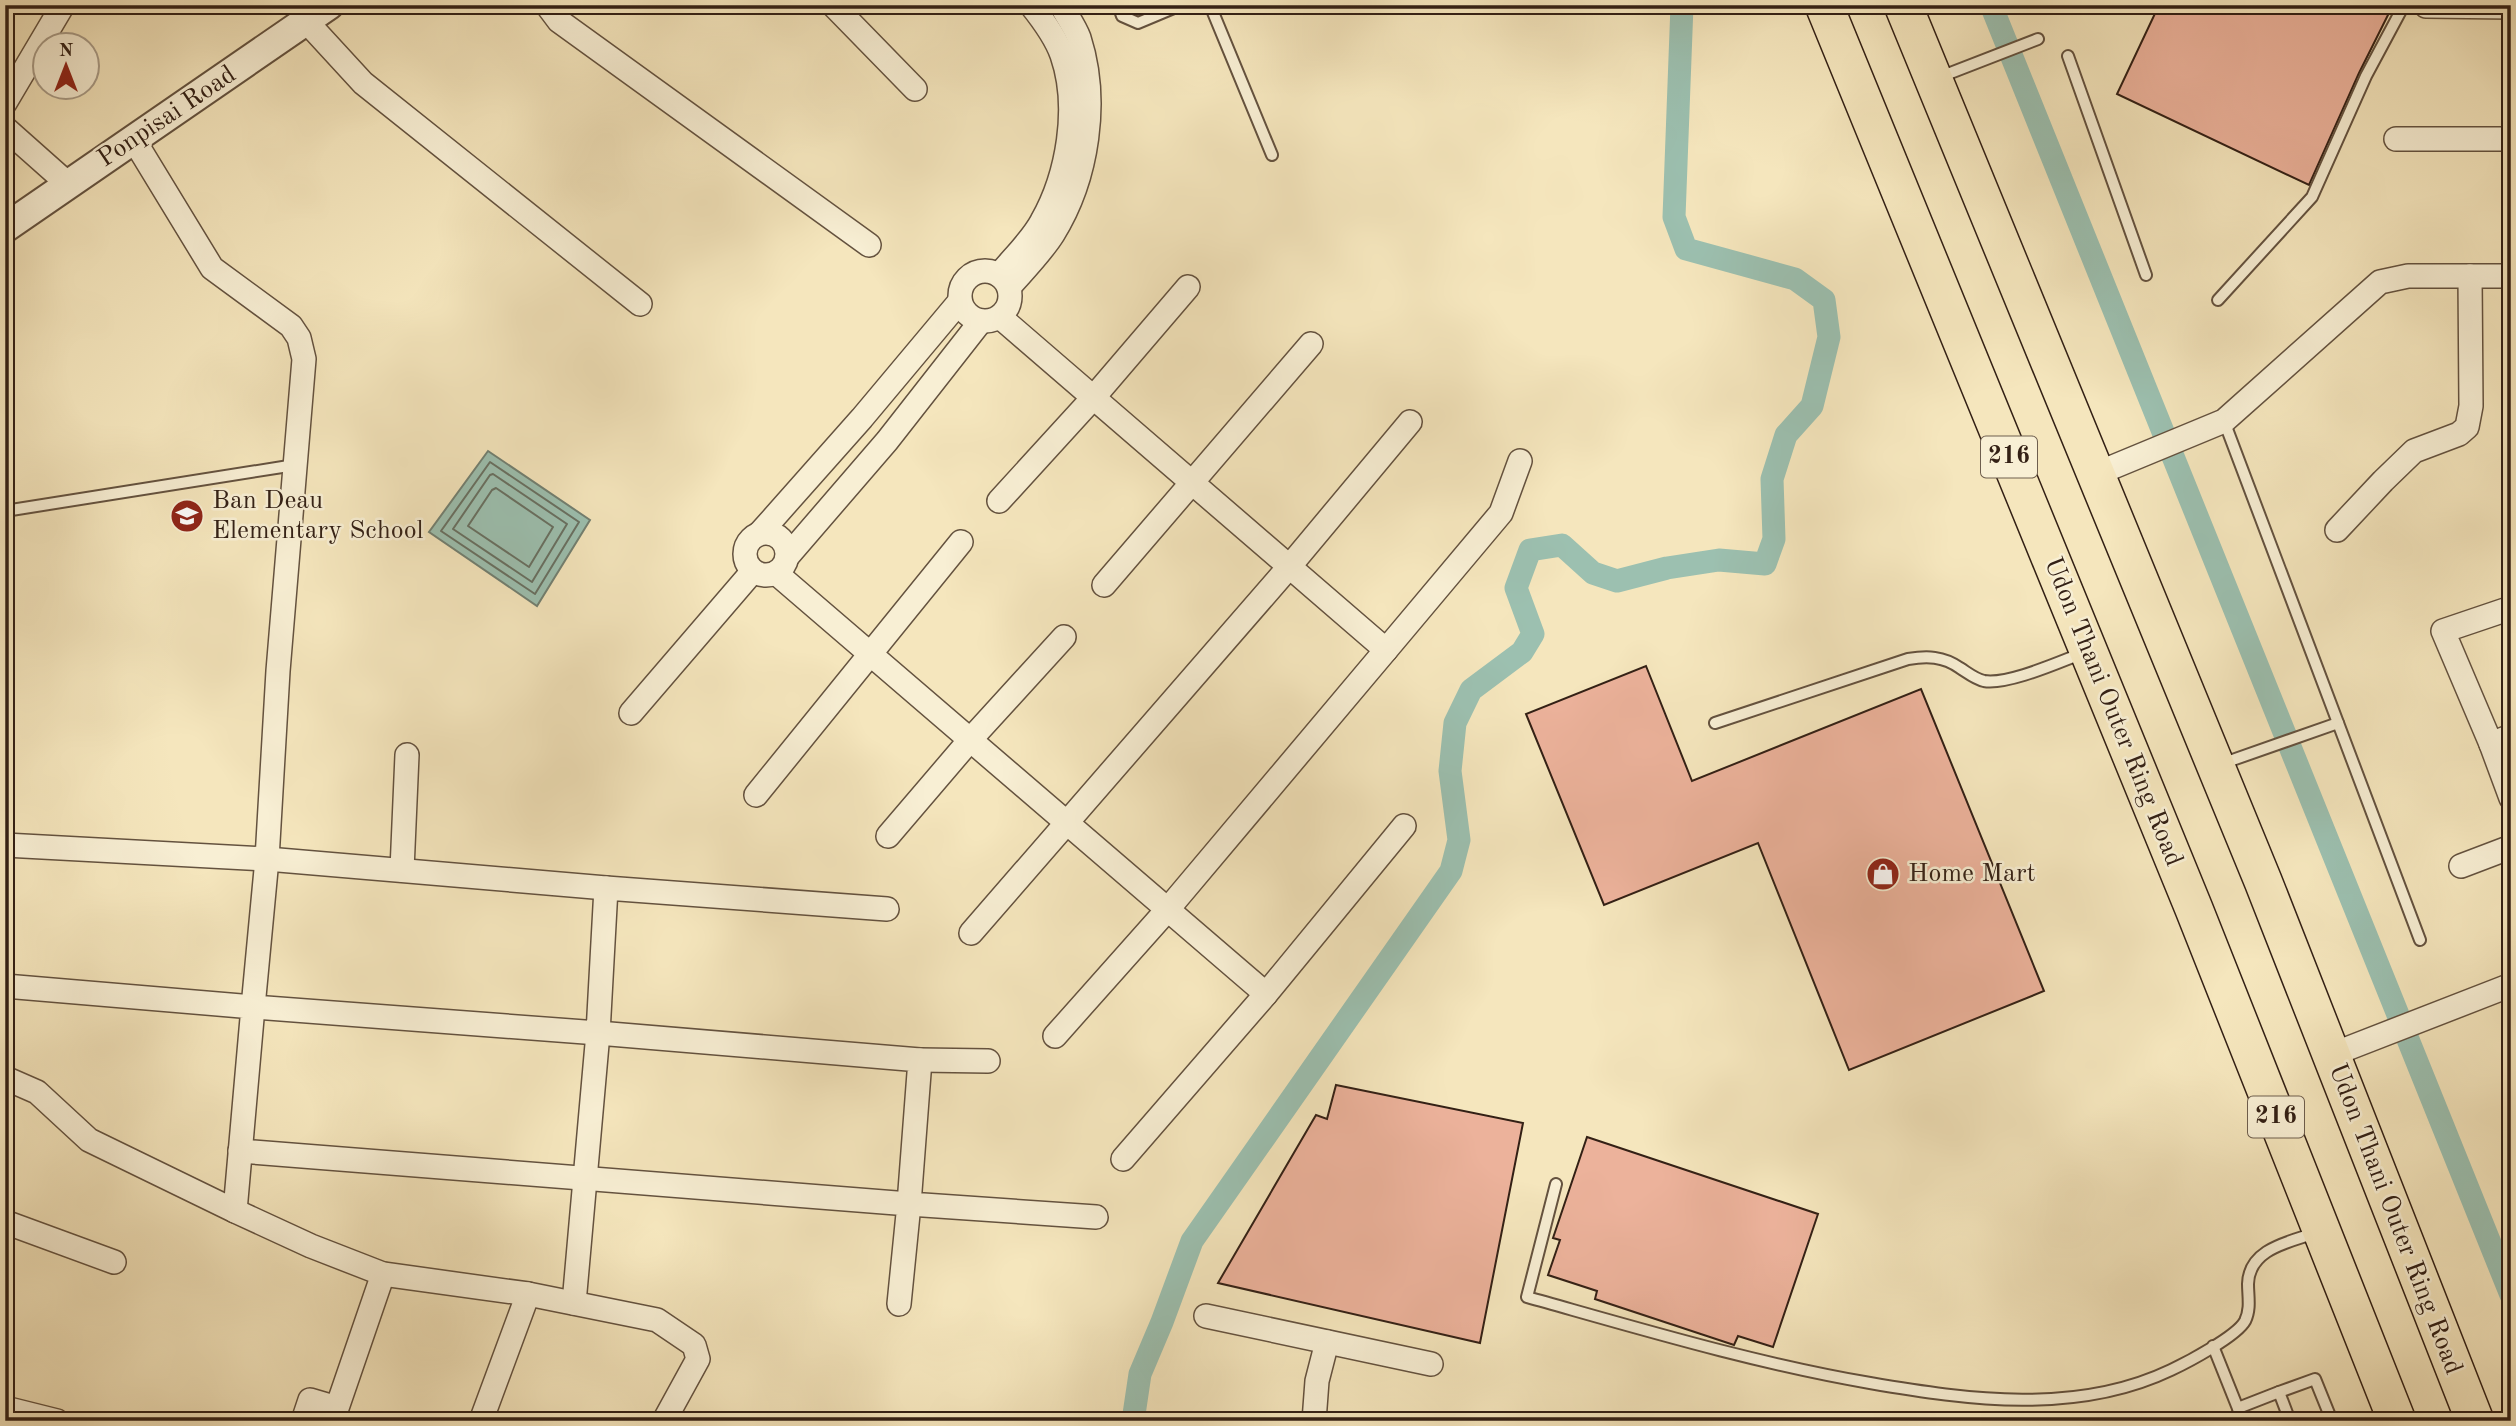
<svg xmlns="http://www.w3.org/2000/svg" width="2516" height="1426" font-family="'Old Standard TT',serif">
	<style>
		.water { fill: #9cc0b0; stroke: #728072; stroke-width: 2 }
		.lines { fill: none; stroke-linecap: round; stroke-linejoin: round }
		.shore { stroke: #687062; stroke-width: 2 }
		.canal { stroke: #9cc0b0; stroke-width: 23 }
		.building { fill: #ecb29b; stroke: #332015; stroke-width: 2 }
		.service-casing { stroke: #64523f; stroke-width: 14 }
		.minor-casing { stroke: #64523f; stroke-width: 26 }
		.tertiary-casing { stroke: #64523f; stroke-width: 32 }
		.trunk-casing { stroke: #332015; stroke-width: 40 }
		.service { stroke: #f8efd4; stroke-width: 10 }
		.minor { stroke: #f8efd4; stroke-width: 23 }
		.tertiary { stroke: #f8efd4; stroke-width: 28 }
		.trunk { stroke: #f5e6bd; stroke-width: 37 }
		.labels { text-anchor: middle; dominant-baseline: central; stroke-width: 5; stroke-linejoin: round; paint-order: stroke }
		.shield { fill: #f8efd4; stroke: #6e5e4e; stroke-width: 2 }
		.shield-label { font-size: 24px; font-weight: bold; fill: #332015 }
		.street-label { font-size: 26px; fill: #332015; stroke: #f8efd4 }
		.poi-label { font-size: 26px; fill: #332015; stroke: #f8efd4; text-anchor: start }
	</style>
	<rect width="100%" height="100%" fill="#f5e6bd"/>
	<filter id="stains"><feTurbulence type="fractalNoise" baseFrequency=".00286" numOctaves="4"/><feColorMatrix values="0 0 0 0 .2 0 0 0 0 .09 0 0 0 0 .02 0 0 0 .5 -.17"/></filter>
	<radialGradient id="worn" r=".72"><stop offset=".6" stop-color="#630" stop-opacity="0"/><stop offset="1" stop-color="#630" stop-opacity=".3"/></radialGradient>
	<path class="water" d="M488,451l102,69 -53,86 -108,-74z"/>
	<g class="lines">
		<g class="shore">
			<path d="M490,462l89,60 -44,72 -94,-63z"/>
			<path d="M493,474l74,50 -35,58 -79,-53 37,-54z"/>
			<path d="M496,488l57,39 -24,40 -61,-41 24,-36z"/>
		</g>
		<g class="canal">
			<path d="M1991,5l520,1290"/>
			<path d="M1133,1421l7,-47 22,-52 30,-81 259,-370 8,-31 -9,-69 5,-48 16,-33 51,-38 11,-18 -17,-46 14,-38 32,-5 31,28 24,8 50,-13 52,-8 46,4 9,-25 -2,-60 14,-44 26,-29 17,-69 -5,-37 -29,-21 -109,-30 -12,-32 8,-212"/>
		</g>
	</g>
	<g class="building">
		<path d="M2159,5h234l-34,68 -50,112 -192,-91z"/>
		<path d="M1646,666l46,115 229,-92 123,302 -195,79 -91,-227 -154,62 -78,-191z"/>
		<path d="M1336,1085l187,38 -43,220 -262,-60 98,-168 11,4z"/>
		<path d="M1587,1137l231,77 -45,133 -35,-11 -4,9 -139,-46 2,-8 -49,-16 12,-35 -7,-2z"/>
	</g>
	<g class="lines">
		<defs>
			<g id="service">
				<path d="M1118,5l4,11 16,7 43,-18"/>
				<path d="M1210,5l62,150"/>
				<path d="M2068,56l78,219"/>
				<path d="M1940,77l98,-38"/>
				<path d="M2218,300l94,-103 54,-121 38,-71"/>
				<path d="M2224,421l196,519"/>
				<path d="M5,511l290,-46"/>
				<path d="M1715,723l193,-64c19,-3 35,-3 52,9 8,5 15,11 24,13 24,4 75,-19 99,-28"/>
				<path d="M2221,764l117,-41"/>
				<path d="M1556,1184l-29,113c114,32 227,66 343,86 99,17 207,32 301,-13 17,-8 66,-34 74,-49 6,-12 3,-25 3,-37 1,-36 42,-42 70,-52"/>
				<path d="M2213,1346l30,75"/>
				<path d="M2238,1408l41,-16"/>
				<path d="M2290,1421l-11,-29 36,-13 17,42"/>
			</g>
			<g id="minor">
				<path d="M547,5l12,16 310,224"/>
				<path d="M833,5l82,84"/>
				<path d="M2426,6l85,1"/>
				<path d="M306,21l57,62 277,221"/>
				<path d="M5,103l58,-98"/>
				<path d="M5,128l63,56"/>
				<path d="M2396,139h115"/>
				<path d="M134,140l78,128 79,58 8,12 5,21 -26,312 -11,188 -14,148 345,26 8,-145 281,21"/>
				<circle cx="985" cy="296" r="25"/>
				<path d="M999,275c14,-17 33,-35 43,-54 26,-46 38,-114 20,-166 -6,-17 -19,-35 -31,-50"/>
				<path d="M1009,287c15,-17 32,-34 44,-53 35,-56 46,-134 26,-196 -4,-11 -12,-22 -18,-33"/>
				<path d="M1000,317l386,333 115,-137 19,-52"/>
				<path d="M2096,474l128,-53 156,-139 28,-6h103"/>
				<path d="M999,501l94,-103 95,-111"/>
				<path d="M2337,530l46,-49 31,-30 45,-17 8,-7 4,-21 -1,-130"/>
				<circle cx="766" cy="554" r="21"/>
				<path d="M760,533l102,-115 98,-117"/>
				<path d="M787,557l100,-116 94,-120"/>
				<path d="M776,573l490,421 138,-168"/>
				<path d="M1104,585l207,-241"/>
				<path d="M2511,608l-68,23 48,113 20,54"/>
				<path d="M631,713l122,-142"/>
				<path d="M2491,744l20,-8"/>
				<path d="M756,795l205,-253"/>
				<path d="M888,836l82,-96 94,-103"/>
				<path d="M5,845l262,14 339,29"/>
				<path d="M2461,866l50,-19"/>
				<path d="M402,870l5,-115"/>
				<path d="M971,933l318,-366 121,-145"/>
				<path d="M5,986l248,21 -18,204 -146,-71 -52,-48 -32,-14"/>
				<path d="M1055,1036l113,-127 218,-259"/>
				<path d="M2331,1055l180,-70"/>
				<path d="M920,1060l68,1"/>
				<path d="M240,1151l669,53 -10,100"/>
				<path d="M1123,1159l143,-165"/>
				<path d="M235,1211l76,35 72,28 145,20 129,26 37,25 4,14 -34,62"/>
				<path d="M5,1222l109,40"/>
				<path d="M574,1303l24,-270 322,27 -11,144 187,13"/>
				<path d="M1206,1316l225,48"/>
				<path d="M5,1408l52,13"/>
				<path d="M303,1421l7,-21 27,8 46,-134"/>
				<path d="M481,1421l47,-127"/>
				<path d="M1314,1421l3,-40 10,-39"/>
			</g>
			<path id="tertiary" d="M5,228l324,-223"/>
			<g id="trunk">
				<path d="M1824,5l370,904 203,512"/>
				<path d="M1903,5l360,876 212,540"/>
			</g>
		</defs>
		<use href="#service" class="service-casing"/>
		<use href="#minor" class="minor-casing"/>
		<use href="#tertiary" class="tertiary-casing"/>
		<use href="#trunk" class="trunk-casing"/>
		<use href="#service" class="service"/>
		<use href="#minor" class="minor"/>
		<use href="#tertiary" class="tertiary"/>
		<use href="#trunk" class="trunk"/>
	</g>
	<defs>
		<symbol id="school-disc" viewBox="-11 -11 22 22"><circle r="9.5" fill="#8f2418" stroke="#f8efd4"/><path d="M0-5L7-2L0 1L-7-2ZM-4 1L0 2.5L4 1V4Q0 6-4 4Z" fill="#fff"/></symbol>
		<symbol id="shop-disc" viewBox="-11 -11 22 22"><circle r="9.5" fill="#8f2418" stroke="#f8efd4"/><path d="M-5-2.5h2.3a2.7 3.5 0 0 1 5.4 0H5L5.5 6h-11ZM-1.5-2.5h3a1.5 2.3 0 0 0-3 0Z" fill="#fff"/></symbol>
	</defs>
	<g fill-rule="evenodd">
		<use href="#school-disc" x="168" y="497" width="38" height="38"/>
		<use href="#shop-disc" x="1864" y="855" width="38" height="38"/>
	</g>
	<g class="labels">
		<g class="shield">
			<rect x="1981" y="436.5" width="56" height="41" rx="5"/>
			<rect x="2248" y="1096.5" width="56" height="41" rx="5"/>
		</g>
		<g class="shield-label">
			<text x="2009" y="457">216</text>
			<text x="2276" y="1117">216</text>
		</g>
		<g class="street-label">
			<text transform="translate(167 117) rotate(-34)">Ponpisai Road</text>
			<text transform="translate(2113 712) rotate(68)">Udon Thani Outer Ring Road</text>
			<text transform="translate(2395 1219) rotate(69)">Udon Thani Outer Ring Road</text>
		</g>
		<g class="poi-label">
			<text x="212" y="501">Ban Deau<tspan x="212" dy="30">Elementary School</tspan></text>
			<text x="1908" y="874">Home Mart</text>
		</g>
	</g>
	<rect width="2516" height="1426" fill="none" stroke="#f5e6bd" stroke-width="28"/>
	<rect x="7" y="7" width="2502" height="1412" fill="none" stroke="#332015" stroke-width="3.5"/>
	<rect x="14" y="14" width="2488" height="1398" fill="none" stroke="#332015" stroke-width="2"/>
	<g transform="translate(66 66)"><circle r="33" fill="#f8efd4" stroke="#a99c88" stroke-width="2"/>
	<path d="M0-5L12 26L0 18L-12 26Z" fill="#8f2418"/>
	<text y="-10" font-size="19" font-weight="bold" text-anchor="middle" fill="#332015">N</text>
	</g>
	<rect width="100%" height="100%" filter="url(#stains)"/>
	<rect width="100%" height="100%" fill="url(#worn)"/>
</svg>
